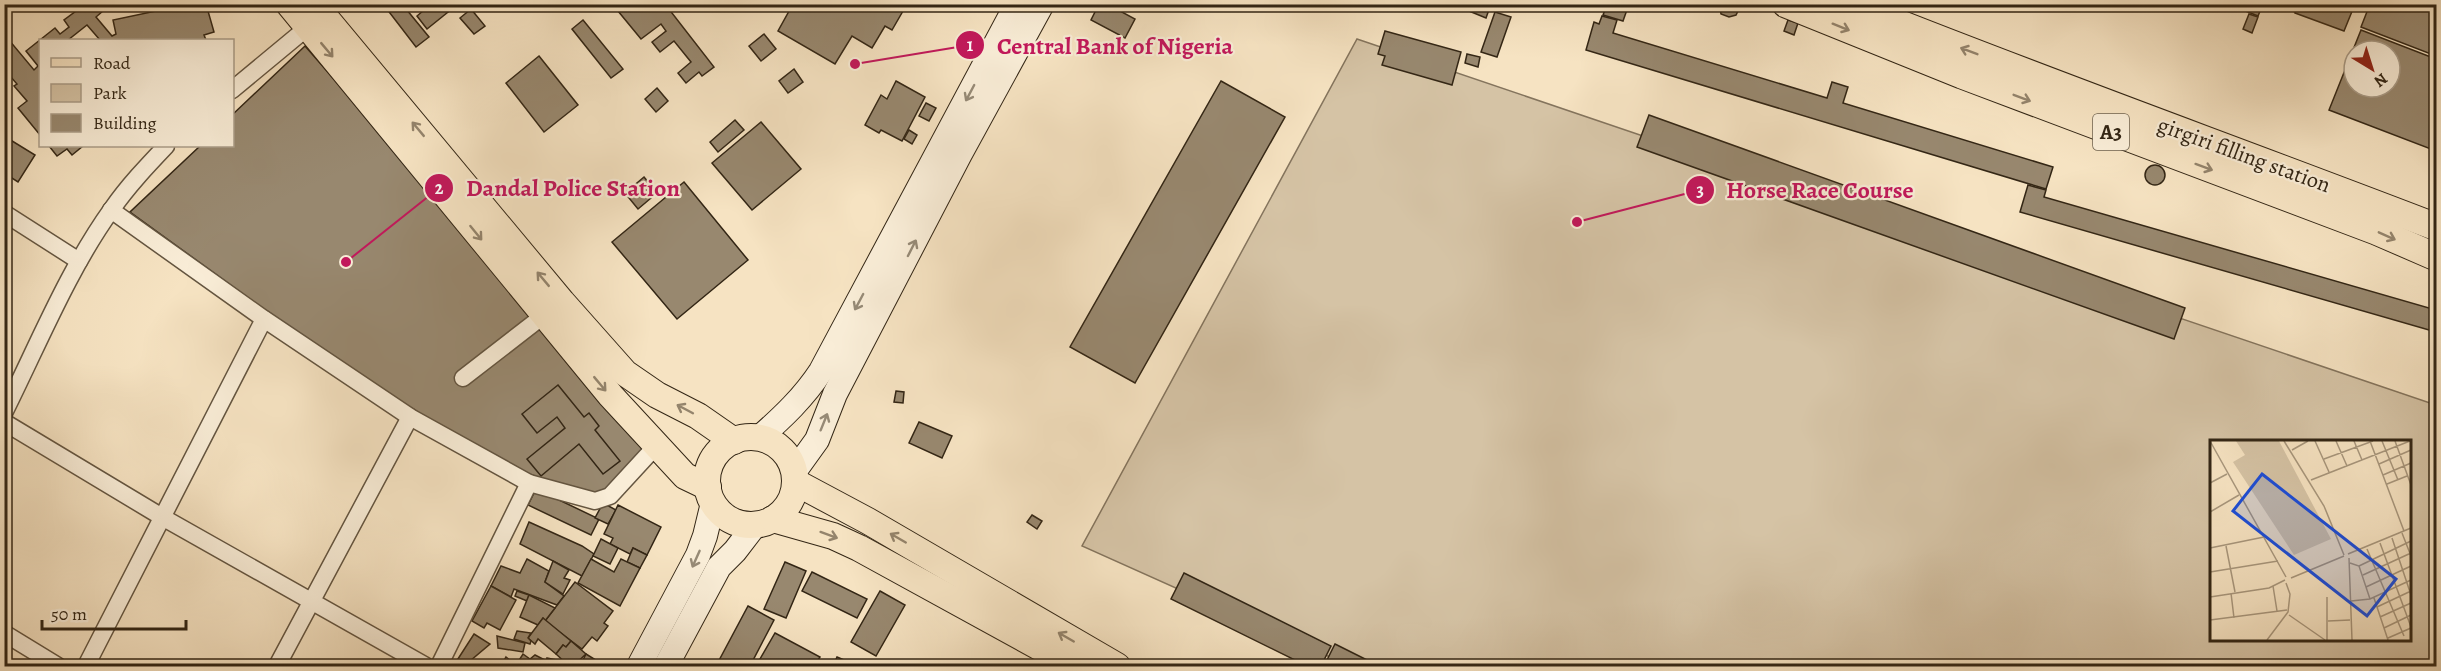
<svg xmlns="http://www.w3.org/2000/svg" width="2441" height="671" font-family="Alegreya,serif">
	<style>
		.green { fill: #d5c3a5; stroke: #84745d; stroke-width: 1.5; fill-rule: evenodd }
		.building { fill: #98886f; stroke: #332615; stroke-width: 1.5; fill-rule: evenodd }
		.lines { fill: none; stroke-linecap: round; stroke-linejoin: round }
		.minor-casing { stroke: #645540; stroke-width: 19 }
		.secondary-casing { stroke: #332615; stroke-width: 26 }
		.primary-casing { stroke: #332615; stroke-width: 28 }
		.trunk-casing { stroke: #332615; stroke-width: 29 }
		.minor { stroke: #f9edd7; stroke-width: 16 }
		.secondary { stroke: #f9edd7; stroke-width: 24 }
		.primary { stroke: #f6e3c2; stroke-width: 26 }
		.trunk { stroke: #f6e3c2; stroke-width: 27 }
		.oneway { stroke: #94846c }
		.oneway2 { stroke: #968a76 }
		.labels { text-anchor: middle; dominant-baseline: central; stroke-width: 4.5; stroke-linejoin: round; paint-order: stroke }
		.shield { fill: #f9edd7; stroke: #6e624f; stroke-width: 1.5 }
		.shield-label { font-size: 21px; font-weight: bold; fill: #332615 }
		.street-label { font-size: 22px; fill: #332615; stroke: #f9edd7 }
		.inset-road { fill: none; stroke: #a8977d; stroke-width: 1.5 }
		.view { fill: #1d4ed8; fill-opacity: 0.15; stroke: #1d4ed8; stroke-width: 3 }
		.inset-edge { fill: none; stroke: #332615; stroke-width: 3 }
		.leader { fill: none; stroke: #c2185b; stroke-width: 2 }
		.callout-dot { fill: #c2185b; stroke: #f9edd7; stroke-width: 2 }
		.mark-label { font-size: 18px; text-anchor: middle; font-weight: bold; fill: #fff }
		.callout-label { font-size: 24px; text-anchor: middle; font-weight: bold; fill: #c2185b; stroke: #f9edd7; stroke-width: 4.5; stroke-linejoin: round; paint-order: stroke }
	</style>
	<rect width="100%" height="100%" fill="#f6e3c2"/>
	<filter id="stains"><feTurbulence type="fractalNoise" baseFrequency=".00333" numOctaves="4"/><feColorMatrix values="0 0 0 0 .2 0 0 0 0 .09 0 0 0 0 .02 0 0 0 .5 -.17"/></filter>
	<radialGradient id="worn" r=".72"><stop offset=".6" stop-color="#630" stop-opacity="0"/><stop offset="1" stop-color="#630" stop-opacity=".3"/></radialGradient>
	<path class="green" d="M1357,39l1079,366v261h-1086l-268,-120zM2212,442h198v198h-198z"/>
	<g class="building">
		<path d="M4,4h29l-29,8z"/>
		<path d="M77,4h34l-15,13 16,19 4,-2 -3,-14 76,-16h17l8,28 -10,3 2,5h-106l-13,-15 -19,15h-28v95l-22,-27 9,-7 -13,-15 3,-2 -13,-15v-35l30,36 4,-4 -12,-15 29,-23 5,6 9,-7 -5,-7 16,-12z"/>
		<path d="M383,4h19l27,33 -13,10z"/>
		<path d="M431,4h27l-31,25 -10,-13z"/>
		<path d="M626,4h39l49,63 -12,9 -3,-4 -13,11 -8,-10 13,-11 -17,-21 -14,11 -8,-10 14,-11 -5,-7 -20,15 -23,-28z"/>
		<path d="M793,4h114l-15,26 -7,-4 -13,22 -20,-12 -17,28 -57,-33z"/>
		<path d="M1099,4h22l-3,6 17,9 -10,19 -34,-18z"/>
		<path d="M1471,4h20l-5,14 -17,-7z"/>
		<path d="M1589,4h40l-6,17 -20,-6 2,-5z"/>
		<path d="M1719,4h20l1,3 -4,8 -7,2 -8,-3z"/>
		<path d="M2228,4h35l-5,12z"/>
		<path d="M2275,4h22l-2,8z"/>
		<path d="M2298,4h57l-11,27 -49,-18z"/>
		<path d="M2370,4h66v52l-75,-29z"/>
		<path d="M471,9l14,17 -11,8 -14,-16z"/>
		<path d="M1495,12l16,5 -14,40 -16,-5z"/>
		<path d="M2249,14l9,3 -6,16 -9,-4z"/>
		<path d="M1602,16l15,4 -4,13 214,65 5,-16 16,5 -5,16 210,64 -7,22 -460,-139 8,-28 5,2z"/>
		<path d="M583,20l40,49 -12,9 -39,-49z"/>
		<path d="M1788,20l10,3 -4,12 -10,-4z"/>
		<path d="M2361,30l75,29v92l-107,-41zM2354,51h36v36h-36z"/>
		<path d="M1385,31l76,21 -9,33 -70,-20 3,-9 -7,-2z"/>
		<path d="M764,34l12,15 -15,12 -12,-15z"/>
		<path d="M305,46l351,400 -46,50 -81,-13 -118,-75 -145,-97 -136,-99 70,-66h32v-31z"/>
		<path d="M1467,54l13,3 -2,10 -13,-4z"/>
		<path d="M539,56l39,49 -34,27 -38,-49z"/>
		<path d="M794,69l9,13 -15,11 -9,-12z"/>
		<path d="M896,81l29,16 -23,44 -21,-11 -2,3 -14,-8 16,-30 6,4z"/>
		<path d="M1221,81l64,36 -150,266 -65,-36z"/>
		<path d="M657,88l11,13 -12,11 -11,-13z"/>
		<path d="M926,103l10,5 -7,13 -10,-5z"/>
		<path d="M1649,115l536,193 -11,31 -537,-192z"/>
		<path d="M735,120l9,10 -26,22 -8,-10z"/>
		<path d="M761,122l40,47 -49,41 -40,-47z"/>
		<path d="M909,130l8,5 -5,9 -8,-5z"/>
		<path d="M4,136l31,19 -17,27 -14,-9z"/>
		<path d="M49,146h34l-11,9 -5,-6 -10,7z"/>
		<circle cx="2155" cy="175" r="10"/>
		<path d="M644,177l13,16 -19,16 -13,-16z"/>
		<path d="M684,182l64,78 -71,59 -65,-77z"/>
		<path d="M2028,185l18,5 -2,7 392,113v22l-416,-120z"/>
		<path d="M558,385l26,32 5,-4 10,13 -4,4 25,31 -17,13 -24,-30 -38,32 -14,-17 38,-31 -8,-11 -20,16 -15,-19z"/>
		<path d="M896,391l8,1 -1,11 -9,-1z"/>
		<path d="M919,422l33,14 -10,22 -33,-15z"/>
		<path d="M536,489l63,30 -8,16 -63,-30z"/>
		<path d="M603,503l13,7 -8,14 -13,-6z"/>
		<path d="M618,505l43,22 -14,28 -14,-7 -3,6 -20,-10 3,-6 -9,-4z"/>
		<path d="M1032,515l10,6 -5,8 -10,-7z"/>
		<path d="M529,522l53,24 12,8 -12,22 -62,-32z"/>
		<path d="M601,539l17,9 -8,16 -17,-8z"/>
		<path d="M633,548l14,7 -7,13 -13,-6z"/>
		<path d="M527,559l22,12 -4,11 19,14 -7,9 -43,-16 -3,8 -20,-11 10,-20 19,7z"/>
		<path d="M591,559l23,13 7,-13 19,9 -20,38 -42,-23z"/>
		<path d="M553,561l16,9 -5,8 6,2 -7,14 -18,-12z"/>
		<path d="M785,562l21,9 -20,47 -22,-9z"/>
		<path d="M812,572l55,27 -10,19 -55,-27z"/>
		<path d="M1184,573l147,73 -10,20h-14l-136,-67z"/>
		<path d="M575,582l38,29 -9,12 4,3 -11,15 -5,-4 -10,12 -37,-28z"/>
		<path d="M491,586l25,14 -16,30 -13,-7 -3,5 -12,-7z"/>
		<path d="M517,591l12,4 -2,6 -12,-5z"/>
		<path d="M880,591l25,14 -29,51 -25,-14z"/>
		<path d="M529,595l26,13 -10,13 -2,-3 -5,7 -18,-8z"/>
		<path d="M748,606l26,14 -24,46h-34z"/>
		<path d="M543,618l28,23 -5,6 -3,-2 -7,9 -18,-15 -3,5 -7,-6z"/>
		<path d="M517,631l14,2 -3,5 3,3 -1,3 -16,-5z"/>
		<path d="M775,633l45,24 -6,9h-58z"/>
		<path d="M474,634l16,10 -26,22h-4l-4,-4z"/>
		<path d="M497,636l28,7 -2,9 -25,-4z"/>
		<path d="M571,641l15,13 -13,12h-4l-13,-12 7,-9 3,2z"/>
		<path d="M1335,644l44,22h-55z"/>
		<path d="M523,654l7,5 5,-4 12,6 -2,5h-27l-2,-1z"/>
		<path d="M586,654l13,8 -2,4h-17z"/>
		<path d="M506,657l10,8 -1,1h-14z"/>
		<path d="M837,657l21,9h-25z"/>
		<path d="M547,658l10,2 -1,6h-11z"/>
	</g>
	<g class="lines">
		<defs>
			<g id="minor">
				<path d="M232,90l76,-63"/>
				<path d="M111,210l153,109 146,98 119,66 66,18 15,-5 46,-50"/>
				<path d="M4,213l75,48"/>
				<path d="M463,378l80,-62"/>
				<path d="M4,413c34,-68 64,-143 108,-204 16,-23 35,-43 54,-63"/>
				<path d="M4,422l158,95 264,149"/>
				<path d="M4,633l54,33"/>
				<path d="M86,666l178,-347"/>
				<path d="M277,666l133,-249"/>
				<path d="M439,666l90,-183"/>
			</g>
			<g id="secondary">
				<path d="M759,438c24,-21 45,-41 62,-67l196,-367"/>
				<path d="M794,472l23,-32 18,-46 125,-240 82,-150"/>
				<path d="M639,666l59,-111 7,-19 8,-33"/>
				<path d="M666,666l53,-99 16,-16 20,-26"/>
			</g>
			<g id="primary">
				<path d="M289,4l322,392 74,80 23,11"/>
				<path d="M314,4l248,298 63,71 32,22 41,21 36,25"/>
				<circle cx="751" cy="481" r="44"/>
				<path d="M795,482l73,39 249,145"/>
				<path d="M773,519l60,17 26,12 215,118"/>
			</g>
			<g id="trunk">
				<path d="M1786,4l176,71 414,156 60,26"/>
				<path d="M1850,4c195,78 391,148 586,223"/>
			</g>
		</defs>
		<use href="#minor" class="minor-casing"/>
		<use href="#secondary" class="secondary-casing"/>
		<use href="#primary" class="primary-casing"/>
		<use href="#trunk" class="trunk-casing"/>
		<use href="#minor" class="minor"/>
		<use href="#secondary" class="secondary"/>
		<use href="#primary" class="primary"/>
		<use href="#trunk" class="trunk"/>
	</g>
	<defs><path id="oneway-shaft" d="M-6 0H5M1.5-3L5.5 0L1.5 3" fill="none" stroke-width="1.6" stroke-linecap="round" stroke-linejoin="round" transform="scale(1.5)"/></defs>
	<g class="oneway">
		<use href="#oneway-shaft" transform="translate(1841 27) rotate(22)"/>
		<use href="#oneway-shaft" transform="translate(327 50) rotate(50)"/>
		<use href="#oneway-shaft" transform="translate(1969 51) rotate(-159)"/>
		<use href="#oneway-shaft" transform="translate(2022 98) rotate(21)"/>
		<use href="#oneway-shaft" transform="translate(418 129) rotate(-130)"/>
		<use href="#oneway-shaft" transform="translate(2204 167) rotate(20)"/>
		<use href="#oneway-shaft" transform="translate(476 233) rotate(51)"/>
		<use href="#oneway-shaft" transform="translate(2387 236) rotate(24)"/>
		<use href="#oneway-shaft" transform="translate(543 279) rotate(-130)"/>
		<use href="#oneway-shaft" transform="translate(600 384) rotate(50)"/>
		<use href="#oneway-shaft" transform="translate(685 409) rotate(-152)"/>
		<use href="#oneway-shaft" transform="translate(829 535) rotate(20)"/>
		<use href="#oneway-shaft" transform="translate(898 538) rotate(-150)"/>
		<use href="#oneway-shaft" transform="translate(1066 637) rotate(-150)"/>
	</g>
	<g class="oneway2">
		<use href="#oneway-shaft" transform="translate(970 93) rotate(118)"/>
		<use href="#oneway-shaft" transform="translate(912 248) rotate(-63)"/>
		<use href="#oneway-shaft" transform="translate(859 302) rotate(118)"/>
		<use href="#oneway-shaft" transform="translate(824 422) rotate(-68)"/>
		<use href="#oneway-shaft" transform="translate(696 559) rotate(114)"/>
	</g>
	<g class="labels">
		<rect class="shield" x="2093" y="114" width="36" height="36" rx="4.5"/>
		<g class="shield-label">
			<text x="2111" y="132">A3</text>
		</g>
		<g class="street-label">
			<text transform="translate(2244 155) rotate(20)">girgiri filling station</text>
		</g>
	</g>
	<g transform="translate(2210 440)">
		<rect width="201" height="201" fill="#f6e3c2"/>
		<path d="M26,1h43l52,98 -37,16 -61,-93 12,-7z" fill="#d5c3a5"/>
		<path class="inset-road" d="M0,1l76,136M74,1l40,65 20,49M105,1l14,31M126,1l11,25M144,1l8,19M160,1l34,90M172,1l16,39M185,1l16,44M82,10l16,-9M114,19l49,-18M169,24l32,-14M173,35l28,-12M101,40l99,-39M0,43l17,-9M177,44l20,-8M0,72l29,-17M192,93l9,23M182,98l19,57M170,103l31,84M16,106l9,46M0,108l54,-11M157,109l37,87M138,114l63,-26M139,118l3,82M140,123l9,3 11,33M149,126l52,-25M0,132l68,-11M153,135l48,-22M81,138l53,-22M63,146l4,25M156,147l45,-21M21,153l3,25M0,157l59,-9 16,-8M164,158l14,42M141,161l19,-2 41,-19M167,167l34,-16M79,175l36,25M170,177l31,-14M0,180l77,-10M118,181l22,-1M174,188l27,-13M178,198l23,-10M57,200l21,-28 2,-18 -4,-11M117,200v-43"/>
		<path class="view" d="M52,34l134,105 -29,37 -134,-105z"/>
		<rect width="201" height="201" class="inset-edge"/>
	</g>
	<path class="leader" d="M855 64L970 45M346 262L439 188M1577 222L1700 190"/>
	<g class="callout-dot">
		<circle cx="855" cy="64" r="6"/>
		<circle cx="346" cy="262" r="6"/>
		<circle cx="1577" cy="222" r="6"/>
		<circle cx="970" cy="45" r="15"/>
		<circle cx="439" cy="188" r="15"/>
		<circle cx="1700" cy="190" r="15"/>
	</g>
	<g class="mark-label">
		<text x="970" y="51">1</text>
		<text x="439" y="194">2</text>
		<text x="1700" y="196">3</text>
	</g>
	<g class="callout-label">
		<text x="1115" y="54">Central Bank of Nigeria</text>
		<text x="573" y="196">Dandal Police Station</text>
		<text x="1820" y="198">Horse Race Course</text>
	</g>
	<rect width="2441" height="671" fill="none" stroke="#f6e3c2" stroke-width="24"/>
	<rect x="6" y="6" width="2429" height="659" fill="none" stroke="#332615" stroke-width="3"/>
	<rect x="12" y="12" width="2417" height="647" fill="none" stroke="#332615" stroke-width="1.5"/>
	<rect x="39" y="39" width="195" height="108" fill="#f9edd7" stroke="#aa9d89" stroke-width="1.5"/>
	<rect x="51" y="58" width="30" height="9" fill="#f6e3c2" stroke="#aa9d89" stroke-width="1.5"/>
	<text x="93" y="69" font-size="18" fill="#332615">Road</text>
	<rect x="51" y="84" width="30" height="18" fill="#d5c3a5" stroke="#aa9d89" stroke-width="1.5"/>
	<text x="93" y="99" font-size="18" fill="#332615">Park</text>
	<rect x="51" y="114" width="30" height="18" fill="#98886f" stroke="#aa9d89" stroke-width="1.5"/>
	<text x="93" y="129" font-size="18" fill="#332615">Building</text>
	<g transform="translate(2372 69) rotate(142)"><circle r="28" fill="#f9edd7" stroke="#aa9d89" stroke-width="1.5"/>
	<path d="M0-4.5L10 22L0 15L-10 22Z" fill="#8f2418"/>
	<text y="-9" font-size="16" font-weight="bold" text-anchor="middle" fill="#332615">N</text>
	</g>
	<path d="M42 620v9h144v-9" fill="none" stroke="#332615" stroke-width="3"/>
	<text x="51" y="620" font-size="18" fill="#332615" stroke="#f9edd7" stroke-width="4.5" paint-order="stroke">50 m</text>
	<rect width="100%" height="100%" filter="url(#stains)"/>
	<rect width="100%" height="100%" fill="url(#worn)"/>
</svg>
